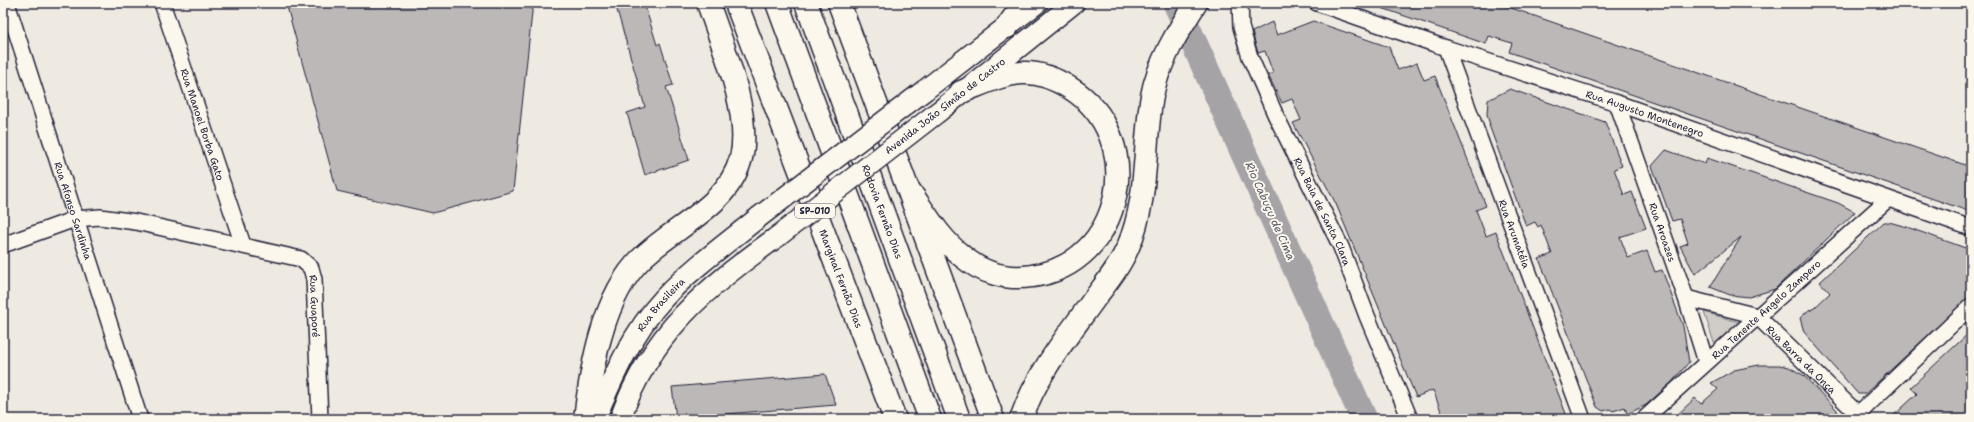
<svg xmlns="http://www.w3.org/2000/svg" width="1974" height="422" font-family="'Shantell Sans',sans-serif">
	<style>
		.green { fill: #d0cdc9; stroke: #797882 }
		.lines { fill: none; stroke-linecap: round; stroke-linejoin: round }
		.river { stroke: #a6a3a7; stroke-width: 27 }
		.building { fill: #bcb8b8; stroke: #22223b }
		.minor-casing { stroke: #22223b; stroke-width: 18 }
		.major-casing { stroke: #22223b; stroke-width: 23 }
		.highway-casing { stroke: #22223b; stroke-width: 25 }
		.minor { stroke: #fbf7ec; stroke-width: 15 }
		.major { stroke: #fbf7ec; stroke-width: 20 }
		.highway { stroke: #fbf7ec; stroke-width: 22 }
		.major-bridge-casing { stroke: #22223b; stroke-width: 23; stroke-linecap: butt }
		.major-bridge { stroke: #fbf7ec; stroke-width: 20 }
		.labels { text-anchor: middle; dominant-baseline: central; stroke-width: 4; stroke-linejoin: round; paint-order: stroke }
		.shield { fill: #fbf7ec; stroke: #636270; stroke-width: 1 }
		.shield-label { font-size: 9px; font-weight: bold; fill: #22223b }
		.street-label { font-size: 10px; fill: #22223b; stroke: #fbf7ec }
		.water-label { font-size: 11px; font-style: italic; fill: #575666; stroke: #fbf7ec }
	</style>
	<rect width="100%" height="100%" fill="#eeeae2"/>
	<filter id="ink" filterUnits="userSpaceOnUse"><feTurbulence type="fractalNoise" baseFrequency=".025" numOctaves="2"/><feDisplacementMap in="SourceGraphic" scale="8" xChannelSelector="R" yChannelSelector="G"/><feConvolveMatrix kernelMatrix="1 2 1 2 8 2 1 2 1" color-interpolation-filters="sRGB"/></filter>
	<g filter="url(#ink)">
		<path class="green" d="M1704,312l41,12 -28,28z"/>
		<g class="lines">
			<path class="river" d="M1176,3l188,416"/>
		</g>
		<g class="building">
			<path d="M286,3h247l-20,188 -80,22 -96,-22z"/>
			<path d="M615,3h29l13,42 3,-2 13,42 -7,2 23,73 -44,15 -18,-62 18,-6z"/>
			<path d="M1373,3h124l474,164v45l-462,-160 3,-9 -23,-7 -3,8 -113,-39z"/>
			<path d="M1313,21l76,26 9,23 19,-7 7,17 11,-4 51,130 -10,4 10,26 10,-4 72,187h-124l-11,-29 -17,7 -80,-193 -43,-81 8,-3 -9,-21 -10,4 -14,-28 5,-2 -8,-22 -7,2 -6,-21 20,-10 5,13z"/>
			<path d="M1510,89l95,33 17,44 -8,3 10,26 8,-3 14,36 -26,9 8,21 19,-7 8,21 7,-2 21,56 6,36 -17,20 -26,23 -19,9 -2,-7 -12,4 -3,-2 -7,2 -6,-4 -58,-148 13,-5 -11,-29 -3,2 -3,-5 -9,4 -37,-101h1l-3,-10 1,-15z"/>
			<path d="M1666,150l39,14 2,-6 131,45 17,9 -80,77 -26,8 -19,-2 -20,-8 31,-50 -46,37 -15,-28 8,-3 -8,-24 -8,2 -20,-55z"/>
			<path d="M1884,222h5l18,5 64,23v45l-106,99h-7l-54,-62 -4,-14 10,-9 1,2 19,-18 -10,-11z"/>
			<path d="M1971,331v88h-81l27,-25 -6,-7z"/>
			<path d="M1759,365h20l10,2 14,8 34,35 1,9h-165l22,-21 6,6 17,-15 -7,-6 23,-13z"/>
			<path d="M825,374l11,31 -160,13 -4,-31z"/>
		</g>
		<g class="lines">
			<defs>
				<g id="minor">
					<path id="s1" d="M7,3l133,416"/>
					<path id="s2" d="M162,3l81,242"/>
					<path id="s3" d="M1240,3l1,24 9,30 26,59 65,131 26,69 43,103"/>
					<path id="s4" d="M1317,3l129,45 171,55 354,125"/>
					<path id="s5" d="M1446,48l137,371"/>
					<path id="s6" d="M1617,103l69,195 20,64"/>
					<path id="s7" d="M3,245l72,-26 25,-2 36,5 165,37 10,9 3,11 6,140"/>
					<path id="s8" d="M1686,298l71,18 106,103"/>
					<path id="s9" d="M1644,419l244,-220"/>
					<path d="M1853,419l118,-113"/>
				</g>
				<g id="major">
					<path d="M925,90l112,-87"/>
					<path d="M938,112l136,-109"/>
					<path id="s10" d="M595,419c18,-42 38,-88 69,-121 28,-30 63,-55 95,-81"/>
					<path d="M620,419c32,-88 84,-129 157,-182"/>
				</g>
				<g id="highway">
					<path id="s11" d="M736,3l159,416"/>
					<path d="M777,3l153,416"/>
					<path id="s12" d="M806,3l153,416"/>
					<path d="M839,3l154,416"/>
					<path d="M1007,27l17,-24"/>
					<path d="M909,190c16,23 31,49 53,66 20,17 45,24 70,20 92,-12 117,-139 38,-188 -14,-9 -31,-16 -48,-15 -21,1 -42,12 -61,19"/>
					<path d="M585,419c6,-50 18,-123 56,-160 33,-33 87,-52 100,-101 11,-43 -19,-114 -33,-155"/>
					<path d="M1021,419c16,-46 46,-82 74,-121 12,-16 25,-32 33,-51 21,-48 15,-101 24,-151 6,-33 26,-65 44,-93"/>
				</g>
			</defs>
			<use href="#minor" class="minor-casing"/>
			<use href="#major" class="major-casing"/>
			<use href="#highway" class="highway-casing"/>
			<use href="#minor" class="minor"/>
			<use href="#major" class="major"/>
			<use href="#highway" class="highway"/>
			<defs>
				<g id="major-bridge">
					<path d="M759,217l166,-127"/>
					<path d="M777,237l161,-125"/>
				</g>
			</defs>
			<use href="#major-bridge" class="major-bridge-casing"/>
			<use href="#major-bridge" class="major-bridge"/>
		</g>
	</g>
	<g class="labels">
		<rect class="shield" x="795" y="204" width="40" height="14" rx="3"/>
		<g class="shield-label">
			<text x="815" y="211">SP-010</text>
		</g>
		<g class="street-label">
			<text transform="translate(945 106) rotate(-38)">Avenida João Simão de Castro</text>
			<text stroke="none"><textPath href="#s4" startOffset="346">Rua Augusto Montenegro</textPath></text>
			<text stroke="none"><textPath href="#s2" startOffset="128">Rua Manoel Borba Gato</textPath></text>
			<text stroke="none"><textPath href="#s1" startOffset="218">Rua Afonso Sardinha</textPath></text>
			<text stroke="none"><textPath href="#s12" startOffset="222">Rodovia Fernão Dias</textPath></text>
			<text stroke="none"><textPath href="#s3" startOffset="226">Rua Baia de Santa Clara</textPath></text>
			<text stroke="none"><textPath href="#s6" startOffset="137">Rua Aroazes</textPath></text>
			<text stroke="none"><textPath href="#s5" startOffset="198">Rua Arumatéia</textPath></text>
			<text stroke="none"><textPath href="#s11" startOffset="295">Marginal Fernão Dias</textPath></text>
			<text stroke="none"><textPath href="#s7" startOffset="359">Rua Guaporé</textPath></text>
			<text stroke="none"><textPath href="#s10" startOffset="133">Rua Brasileira</textPath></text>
			<text stroke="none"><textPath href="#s9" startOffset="164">Rua Tenente Angelo Zampero</textPath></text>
			<text stroke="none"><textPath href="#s8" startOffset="135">Rua Barra da Onça</textPath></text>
		</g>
		<g class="water-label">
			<text transform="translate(1270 211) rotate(66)">Rio Cabuçu de Cima</text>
		</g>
	</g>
	<rect width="1974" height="422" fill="none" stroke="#fbf7ec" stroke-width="16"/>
	<rect x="8" y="8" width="1958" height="406" fill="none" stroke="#22223b" stroke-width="1.5" filter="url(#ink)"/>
</svg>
